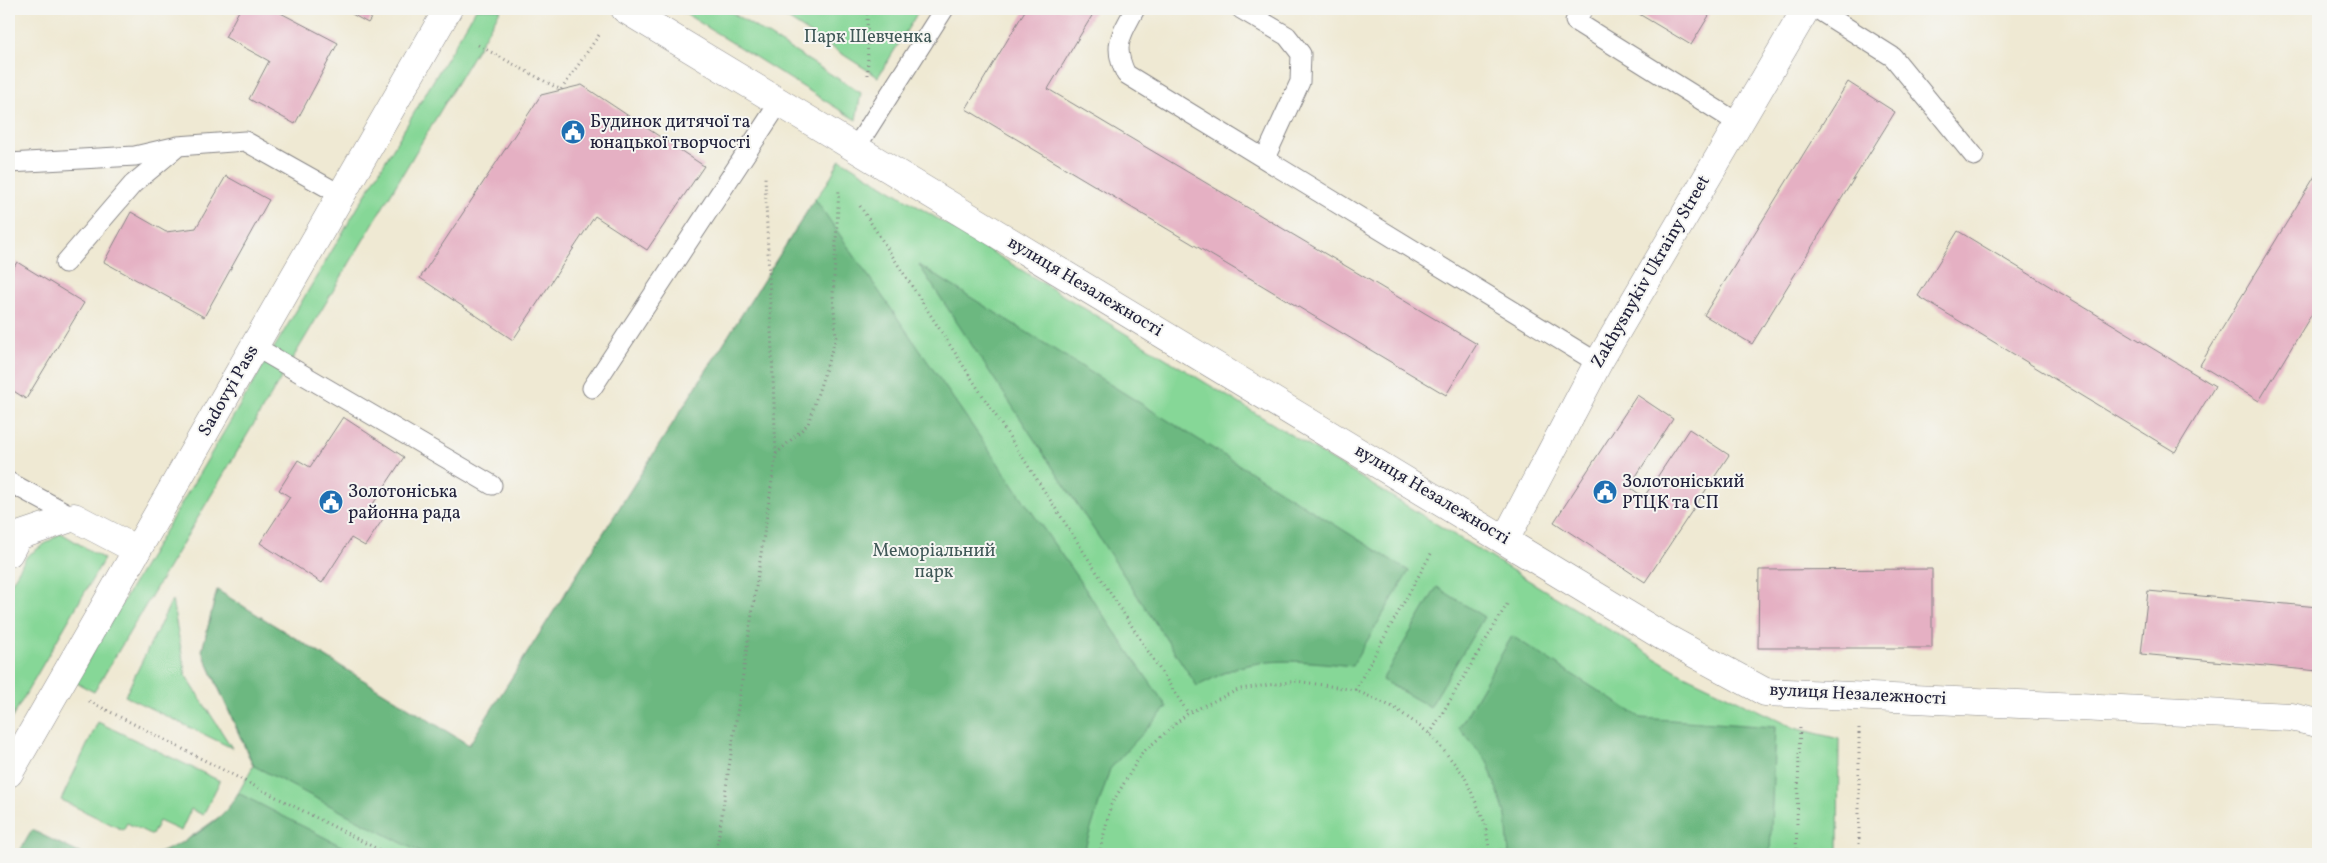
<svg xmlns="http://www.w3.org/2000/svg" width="2327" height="863" font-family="Vollkorn,serif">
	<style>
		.green { fill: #86d797; stroke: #547c69 }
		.forest { fill: #6cb880; stroke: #476d5e }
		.building { fill: #e5b0c3 }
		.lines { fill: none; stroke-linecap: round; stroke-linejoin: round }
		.service-casing { stroke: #888687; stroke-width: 21 }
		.minor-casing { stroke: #888687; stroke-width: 29 }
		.path { stroke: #888687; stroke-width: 3; stroke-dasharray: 1 4; stroke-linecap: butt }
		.service { stroke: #fff; stroke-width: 19 }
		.minor { stroke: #fff; stroke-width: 28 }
		.labels { text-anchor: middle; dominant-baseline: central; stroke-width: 4; stroke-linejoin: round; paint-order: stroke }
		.park-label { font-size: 18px; fill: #405857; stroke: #f6f6f2 }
		.poi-label { font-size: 18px; fill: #22223b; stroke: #f6f6f2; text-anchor: start }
		.street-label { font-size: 18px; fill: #22223b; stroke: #f6f6f2 }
	</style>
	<rect width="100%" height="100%" fill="#f6f6f2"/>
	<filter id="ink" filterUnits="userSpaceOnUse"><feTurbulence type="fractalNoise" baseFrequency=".02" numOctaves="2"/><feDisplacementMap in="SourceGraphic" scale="10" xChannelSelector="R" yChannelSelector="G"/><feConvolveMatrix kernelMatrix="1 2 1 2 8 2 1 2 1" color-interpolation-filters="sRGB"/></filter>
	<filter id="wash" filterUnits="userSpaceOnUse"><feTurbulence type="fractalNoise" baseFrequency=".0096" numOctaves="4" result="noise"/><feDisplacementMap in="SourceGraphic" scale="20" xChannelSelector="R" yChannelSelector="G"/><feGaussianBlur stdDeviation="1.12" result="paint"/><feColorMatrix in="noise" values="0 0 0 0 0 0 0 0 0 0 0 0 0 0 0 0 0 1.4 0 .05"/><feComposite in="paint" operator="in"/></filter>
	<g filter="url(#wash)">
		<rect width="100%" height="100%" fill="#efe9d3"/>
		<g class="green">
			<path d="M476,9h25l-407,683 -19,-10z"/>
			<path d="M678,9h48l135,84 -5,27z"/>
			<path d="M772,9h148l-42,68z"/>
			<path d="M840,159l840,514 115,55 44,11 -1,115h-1681l25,-11 47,-33 24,-44 -51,-115 15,-61 252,155 346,-546 13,-17z"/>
			<path d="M61,533l43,26 -95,164v-136l18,-31z"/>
			<path d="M172,600l14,76 46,72 -107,-52z"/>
			<path d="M98,722l122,59 -17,34 -12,-6 -10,22 -22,-10 -7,14 -25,-12 -4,7 -62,-30z"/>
		</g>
		<g class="forest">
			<path d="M815,199l352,508 -57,62 -27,85h-660l-169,-88 -52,-115 15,-61 252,155z"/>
			<path d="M919,265l490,306 -57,95c-37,-4 -75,-9 -112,1 -15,4 -29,13 -43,19z"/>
			<path d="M1437,587l47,30 -54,90 -48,-27z"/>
			<path d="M1512,636l129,82 134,9 -5,127h-261l-3,-38 -19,-55 -28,-33z"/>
			<path d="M238,793l119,61h-200c30,-13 65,-31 81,-61z"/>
			<path d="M32,830l49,24h-63z"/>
		</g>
		<g id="blocks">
			<g class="building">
				<path d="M240,9h33l65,34 -43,81 -46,-25 20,-38 -44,-24z"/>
				<path d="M343,9h34l-9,14z"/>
				<path d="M1026,9h70l-48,80 429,255 -31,51 -480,-286z"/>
				<path d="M1642,9h71l-22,36 -52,-31z"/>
				<path d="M1848,82l47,30 -143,232 -48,-29z"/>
				<path d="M582,85l122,81 -57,84 -52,-34 -82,124 -93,-62 121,-183z"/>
				<path d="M2318,171v133l-59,97 -59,-36z"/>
				<path d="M226,176l43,24 -65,117 -100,-55 27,-50 35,20 30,-4z"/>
				<path d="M1958,231l257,155 -40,66 -257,-156z"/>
				<path d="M17,262l67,41 -58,96 -17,-11v-113z"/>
				<path d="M1637,395l36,24 -44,68 15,10 45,-68 40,26 -84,127 -91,-60z"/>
				<path d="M343,417l61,40 -33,50 14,9 -20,30 -14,-8 -29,45 -62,-40 30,-46 -11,-7 19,-30 12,7z"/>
				<path d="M1932,569v79h-174l1,-78z"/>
				<path d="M2148,591l170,16v64l-177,-17z"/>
			</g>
		</g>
	</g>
	<g filter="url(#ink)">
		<use href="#blocks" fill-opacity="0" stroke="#888687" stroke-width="1"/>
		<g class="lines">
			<defs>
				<g id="service">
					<path d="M1135,9c-14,26 -23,37 -9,65l472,289"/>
					<path d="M1241,9l46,27 14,18 -1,28 -35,76"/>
					<path d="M1583,9l-8,12 163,102"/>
					<path d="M1817,9l76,48 81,99"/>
					<path d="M855,149l89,-140"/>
					<path d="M9,163l126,-7 43,-10 67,-5 96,54"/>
					<path d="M65,263l68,-79 42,-35"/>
					<path d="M254,346l238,139"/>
					<path d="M592,388l187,-285"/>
					<path d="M9,482l65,35"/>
				</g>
				<g id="minor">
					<path d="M625,9l1039,628 101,55 526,25 27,6"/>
					<path d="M1505,540l93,-177 208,-354"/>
					<path d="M9,553l9,-17 56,-19 63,33"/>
					<path d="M9,773l439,-764"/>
				</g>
			</defs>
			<use href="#service" class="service-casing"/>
			<use href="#minor" class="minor-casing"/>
			<g class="path">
				<path d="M867,9l1,66"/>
				<path d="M478,45l83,45 38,-55"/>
				<path d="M860,206l328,507"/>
				<path d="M776,454l32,-30 28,-87 -3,-42 6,-106"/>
				<path d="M1355,690l77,-138"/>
				<path d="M89,701l298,153"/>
				<path d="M1430,734l79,-133"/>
				<path d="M716,854l60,-400 -11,-277"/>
				<path d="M1099,854l12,-49 31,-52 46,-40 52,-24 57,-8 58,9 40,18 35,26 34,41 21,48 5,31"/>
				<path d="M1796,854l4,-129"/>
				<path d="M1859,854v-127"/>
			</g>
			<use href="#service" class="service"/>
			<use href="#minor" class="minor"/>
		</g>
	</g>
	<defs>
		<symbol id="civic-disc" viewBox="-11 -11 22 22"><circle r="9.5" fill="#1f6fb2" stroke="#f6f6f2"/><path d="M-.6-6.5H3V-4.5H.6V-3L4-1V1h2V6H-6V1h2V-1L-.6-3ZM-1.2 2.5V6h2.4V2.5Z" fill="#fff"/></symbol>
	</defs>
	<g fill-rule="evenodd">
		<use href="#civic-disc" x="559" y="118" width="28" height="28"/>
		<use href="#civic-disc" x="1591" y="478" width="28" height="28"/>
		<use href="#civic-disc" x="317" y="488" width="28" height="28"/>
	</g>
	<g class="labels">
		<g class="park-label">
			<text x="868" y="37">Парк Шевченка</text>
			<text x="934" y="551">Меморіальний<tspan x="934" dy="21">парк</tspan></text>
		</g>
		<g class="poi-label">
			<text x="590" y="122">Будинок дитячої та<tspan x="590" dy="21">юнацької творчості</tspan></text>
			<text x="1622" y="482">Золотоніський<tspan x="1622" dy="21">РТЦК та СП</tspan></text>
			<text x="348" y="492">Золотоніська<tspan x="348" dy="21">районна рада</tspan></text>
		</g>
		<g class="street-label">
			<text transform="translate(1651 272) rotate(-60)">Zakhysnykiv Ukrainy Street</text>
			<text transform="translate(1085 287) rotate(31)">вулиця Незалежності</text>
			<text transform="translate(229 391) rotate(-60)">Sadovyi Pass</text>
			<text transform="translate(1432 495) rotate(31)">вулиця Незалежності</text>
			<text transform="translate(1858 695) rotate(3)">вулиця Незалежності</text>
		</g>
	</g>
	<rect width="2327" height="863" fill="none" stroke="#f6f6f2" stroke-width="30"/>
</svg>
